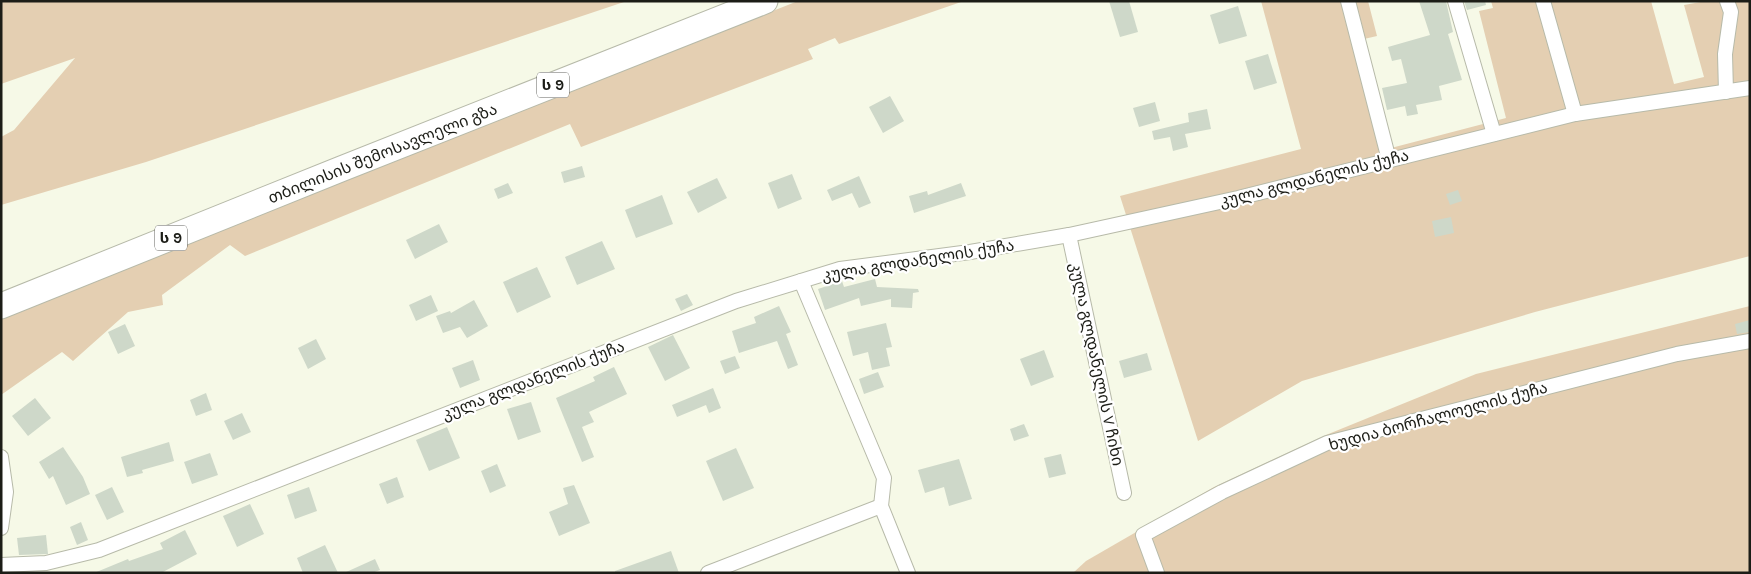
<svg xmlns="http://www.w3.org/2000/svg" width="1751" height="574" font-family="Karla,'Noto Sans Georgian',sans-serif">
	<style>
		.green { fill: #e4cfb2 }
		.building { fill: #ced8c9 }
		.lines { fill: none; stroke-linecap: round; stroke-linejoin: round }
		.street-casing { stroke: #b7baa9; stroke-width: 16 }
		.highway-casing { stroke: #b7baa9; stroke-width: 27 }
		.street { stroke: #fff; stroke-width: 14 }
		.highway { stroke: #fff; stroke-width: 25 }
		.labels { text-anchor: middle; dominant-baseline: central; stroke-width: 4.5; stroke-linejoin: round; paint-order: stroke }
		.shield { fill: #fff; stroke: #60615d; stroke-width: 1 }
		.shield-label { font-size: 15px; font-weight: bold; fill: #1c1d17 }
		.street-label { font-size: 16px; fill: #1c1d17; stroke: #fff }
	</style>
	<rect width="100%" height="100%" fill="#f6f9e7"/>
	<g class="green">
		<path d="M1,1h626l-481,161 -145,43v-68l13,-7 61,-72 -74,26z"/>
		<path d="M798,1h166l-125,43 -4,-6 -27,11 5,10 -232,88 -11,-23 -325,132 -15,-11 -68,50 1,10 -35,7 -55,49 -11,-9 -61,43v-79z"/>
		<path d="M1261,1h107l9,35 -13,3 27,109 115,-30 -27,-107 14,-3 -2,-7h160l23,83 30,-7 -20,-72 22,-4h44v255l-215,56 -233,69 -104,60 -78,-245 181,-47z"/>
		<path d="M1750,306v267h-677l13,-12 128,-74 112,-52 150,-61z"/>
	</g>
	<g class="building">
		<path d="M1109,1h20l9,31 -18,5z"/>
		<path d="M1419,1h27l7,31 -5,2 14,46 -23,6 3,14 -26,5 2,9 -11,2 -2,-10 -18,4 -5,-22 25,-5 -6,-24 -9,2 -4,-14 42,-12z"/>
		<path d="M1464,1h21l1,4 -19,5z"/>
		<path d="M1238,6l9,30 -28,8 -9,-29z"/>
		<path d="M1268,54l9,29 -23,7 -9,-29z"/>
		<path d="M890,96l14,25 -21,12 -14,-26z"/>
		<path d="M1155,102l5,19 -21,6 -6,-19z"/>
		<path d="M1207,109l4,20 -26,5 3,13 -15,4 -3,-14 -16,3 -2,-9 37,-9 -1,-9z"/>
		<path d="M582,166l3,11 -21,6 -3,-11z"/>
		<path d="M792,174l10,25 -24,10 -10,-26z"/>
		<path d="M859,176l12,27 -12,5 -7,-15 -20,8 -5,-11z"/>
		<path d="M717,178l10,20 -29,15 -11,-21z"/>
		<path d="M508,183l5,10 -15,6 -4,-10z"/>
		<path d="M961,183l5,13 -52,17 -5,-17 18,-5 1,4z"/>
		<path d="M1458,190l4,11 -12,4 -4,-11z"/>
		<path d="M662,195l11,29 -37,14 -11,-28z"/>
		<path d="M1451,217l3,16 -19,4 -3,-16z"/>
		<path d="M439,224l9,18 -33,17 -9,-19z"/>
		<path d="M602,241l13,28 -38,16 -12,-28z"/>
		<path d="M537,267l14,30 -34,16 -14,-31z"/>
		<path d="M875,279l2,8 41,2 1,3 -6,1 -1,15 -21,-1v-8l-30,7 -2,-8 -34,12 -7,-21 24,-8 2,6z"/>
		<path d="M687,294l6,11 -12,6 -6,-12z"/>
		<path d="M431,295l7,16 -22,10 -7,-16z"/>
		<path d="M474,300l14,26 -21,12 -7,-11 -17,6 -7,-17 14,-5 1,2z"/>
		<path d="M779,306l12,26 -5,2 12,31 -10,4 -11,-28 -38,12 -7,-22 24,-8 -2,-6z"/>
		<path d="M1750,320v12l-13,2 -2,-10z"/>
		<path d="M886,323l6,24 -6,1 4,18 -18,4 -4,-18 -15,4 -6,-24z"/>
		<path d="M125,324l10,22 -17,8 -10,-22z"/>
		<path d="M673,335l17,33 -25,13 -17,-34z"/>
		<path d="M316,339l10,20 -18,10 -10,-21z"/>
		<path d="M1044,350l10,27 -23,9 -11,-27z"/>
		<path d="M1147,353l5,17 -28,8 -5,-17z"/>
		<path d="M735,356l5,12 -15,6 -5,-13z"/>
		<path d="M473,360l7,20 -20,8 -8,-20z"/>
		<path d="M614,367l13,27 -38,18 5,10 -12,5 12,30 -12,5 -26,-64 39,-17 -2,-4z"/>
		<path d="M878,372l6,15 -20,7 -5,-15z"/>
		<path d="M713,388l8,20 -12,5 -3,-8 -29,12 -5,-12z"/>
		<path d="M206,393l6,17 -16,6 -6,-16z"/>
		<path d="M35,398l16,20 -23,18 -16,-20z"/>
		<path d="M531,402l10,30 -23,8 -11,-31z"/>
		<path d="M242,413l9,19 -18,8 -9,-19z"/>
		<path d="M1024,424l5,12 -15,5 -4,-12z"/>
		<path d="M447,427l13,31 -31,13 -13,-31z"/>
		<path d="M169,442l5,19 -32,9 1,3 -16,4 -6,-20z"/>
		<path d="M63,447l20,30 7,17 -24,11 -13,-29 -4,3 -10,-17z"/>
		<path d="M736,448l18,40 -31,13 -17,-40z"/>
		<path d="M210,453l8,22 -26,9 -8,-22z"/>
		<path d="M1061,454l5,20 -17,4 -5,-20z"/>
		<path d="M959,459l13,40 -23,7 -5,-19 -19,6 -7,-23z"/>
		<path d="M497,464l9,22 -16,7 -9,-22z"/>
		<path d="M397,477l7,20 -17,7 -8,-20z"/>
		<path d="M574,485l16,38 -31,13 -10,-24 19,-8 -5,-16z"/>
		<path d="M112,487l12,25 -17,8 -12,-25z"/>
		<path d="M309,487l8,24 -22,8 -8,-24z"/>
		<path d="M250,504l14,30 -27,13 -14,-31z"/>
		<path d="M81,522l7,18 -11,5 -7,-18z"/>
		<path d="M185,530l12,24 -36,19h-67l34,-14 1,2 34,-12 -3,-6z"/>
		<path d="M46,535l2,19 -29,1 -2,-17z"/>
		<path d="M325,545l13,28h-35l-6,-15z"/>
		<path d="M671,551l8,22h-64v-2z"/>
		<path d="M375,559l5,11 -8,3h-28z"/>
	</g>
	<g class="lines">
		<defs>
			<g id="street">
				<path d="M1348,1l41,159"/>
				<path d="M1455,1l39,133"/>
				<path d="M1543,1l32,113"/>
				<path d="M1726,92l-1,-38 6,-42 -4,-11"/>
				<path d="M1069,235l55,258"/>
				<path d="M801,281l83,197 -3,28 27,67"/>
				<path d="M1,457l5,35 -5,36"/>
				<path d="M1,565l45,-2 53,-13 637,-249 104,-32 130,-17 99,-17 169,-37 337,-84 175,-26"/>
				<path d="M708,573l173,-67"/>
				<path d="M1157,573l-14,-38 79,-43 105,-49 350,-89 73,-13"/>
			</g>
			<g id="highway">
				<path id="s1" d="M1,306l340,-137 424,-168"/>
			</g>
		</defs>
		<use href="#street" class="street-casing"/>
		<use href="#highway" class="highway-casing"/>
		<use href="#street" class="street"/>
		<use href="#highway" class="highway"/>
	</g>
	<g class="labels">
		<g class="shield">
			<rect x="537" y="72.5" width="32" height="25" rx="4"/>
			<rect x="155" y="225.5" width="32" height="25" rx="4"/>
		</g>
		<g class="shield-label">
			<text x="553" y="85">ს 9</text>
			<text x="171" y="238">ს 9</text>
		</g>
		<g class="street-label">
			<text stroke="none"><textPath href="#s1" startOffset="411">თბილისის შემოსავლელი გზა</textPath></text>
			<text transform="translate(1314 178) rotate(-14)">კულა გლდანელის ქუჩა</text>
			<text transform="translate(918 260) rotate(-9)">კულა გლდანელის ქუჩა</text>
			<text transform="translate(1097 364) rotate(78)">კულა გლდანელის V ჩიხი</text>
			<text transform="translate(533 380) rotate(-21)">კულა გლდანელის ქუჩა</text>
			<text transform="translate(1438 416) rotate(-15)">ხუდია ბორჩალოელის ქუჩა</text>
		</g>
	</g>
	<rect width="1751" height="574" fill="none" stroke="#1c1d17" stroke-width="5"/>
</svg>
